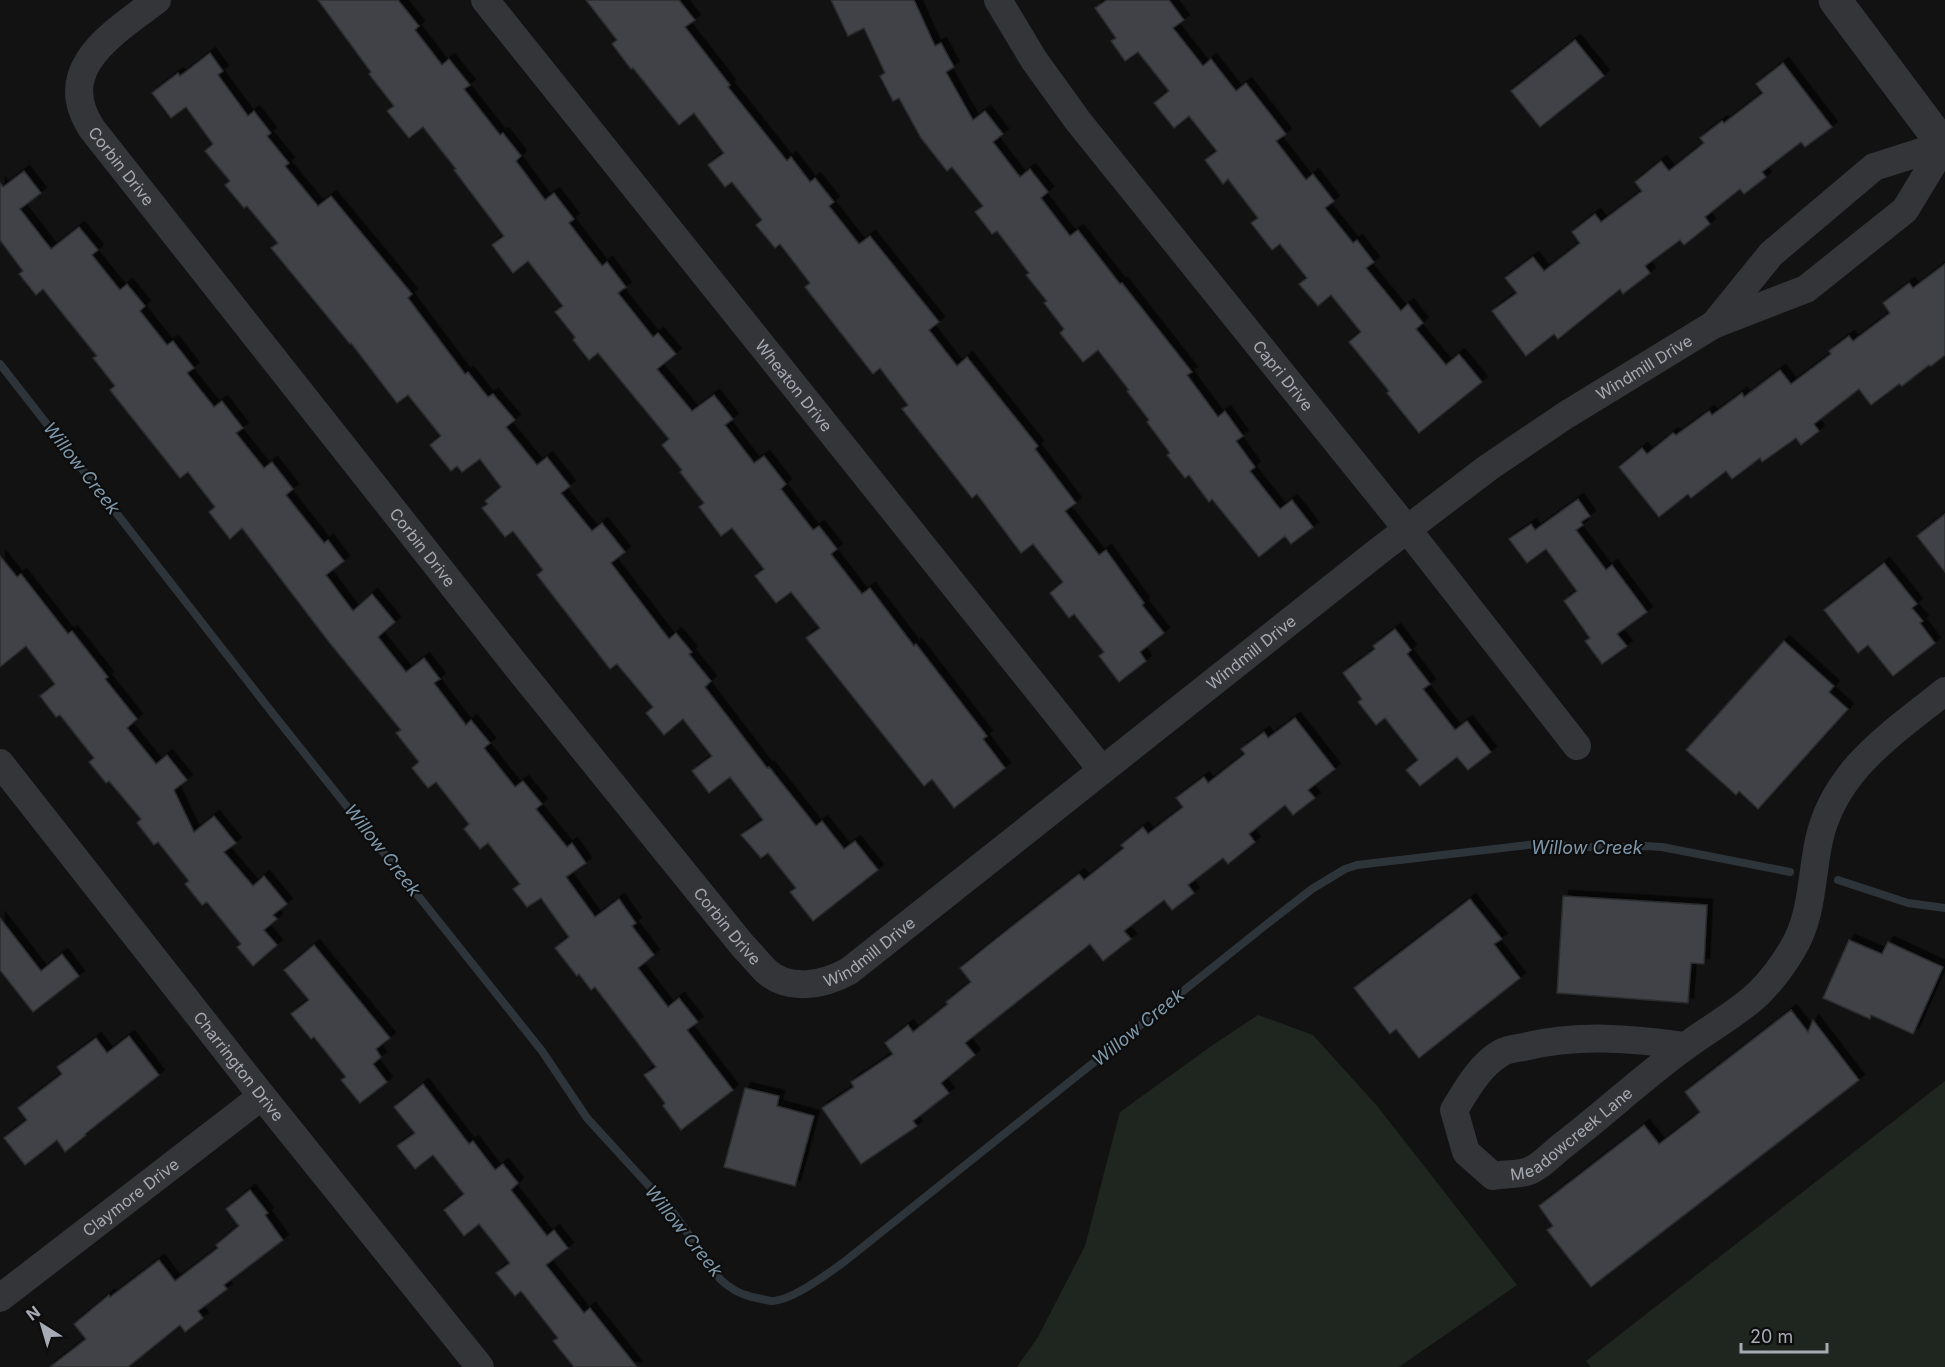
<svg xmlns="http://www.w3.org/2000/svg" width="1945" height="1367" font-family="Inter,sans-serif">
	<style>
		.green { fill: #1f261f }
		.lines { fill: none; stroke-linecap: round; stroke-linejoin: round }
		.stream { stroke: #2d353b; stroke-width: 8 }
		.building { fill: #414246; stroke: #2c2d2f; stroke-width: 1.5; filter: url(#shadow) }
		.minor { stroke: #343538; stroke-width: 28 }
		.tertiary { stroke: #343538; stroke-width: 33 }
		.labels { text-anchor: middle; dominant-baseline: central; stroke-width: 4.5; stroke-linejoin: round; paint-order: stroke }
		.street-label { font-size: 16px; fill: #a5aab3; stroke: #0d0d0e }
		.water-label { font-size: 18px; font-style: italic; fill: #7f99ab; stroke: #0d0d0e }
	</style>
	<defs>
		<filter id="shadow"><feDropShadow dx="5.5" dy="-5.5" stdDeviation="0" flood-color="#0009"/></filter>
	</defs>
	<rect width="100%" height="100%" fill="#121213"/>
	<g class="green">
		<path d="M1258,1015l55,20 65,72 139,178 -118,82h-382l21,-30 47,-91 35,-134 90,-65z"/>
		<path d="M1945,1081v286h-354l-5,-6z"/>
	</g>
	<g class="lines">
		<g class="stream">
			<path d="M0,364l274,351 268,336 45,67 85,93 48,68c9,9 20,15 32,18 6,1 13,3 19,4 21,0 56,-27 73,-39l423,-338 45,-35 33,-20 12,-4 179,-21 71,4 38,-2 17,1 128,25"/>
			<path d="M1838,880l70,23 37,5"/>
		</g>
	</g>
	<g class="building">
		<path d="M318,0h80l21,26 -4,4 27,35 7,-6 21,26 -6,4 36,46 3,-2 18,23 -5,5 29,39 9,-7 20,26 -5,4 33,43 5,-4 19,25 -8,6 35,44 5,-4 18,21 -19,15 35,42 22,-16 19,24 -8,6 29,38 10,-7 22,28 -5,5 32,41 6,-4 18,23 -6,5 31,40 8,-6 44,58 2,-2 71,92 -4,3 22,29 -51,40 -22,-29 -8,7 -118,-148 14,-10 -29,-36 -15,11 -21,-27 9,-7 -32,-41 -11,8 -22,-29 5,-4 -24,-31 2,-2 -20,-25 7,-6 -71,-86 -9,7 -16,-20 2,-3 -20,-25 8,-6 -35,-45 -15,12 -21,-28 12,-9 -50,-66 2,-1 -33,-42 -14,11 -22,-27 7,-5 -25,-32 2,-2z"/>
		<path d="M586,0h93l16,20 -10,7 45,58 -2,2 59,74 4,-4 19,25 5,-4 19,24 -5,4 30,38 11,-8 69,86 -10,8 28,36 10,-9 71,89 -3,3 41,54 -11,8 34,44 7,-5 38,53 -2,2 22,28 -24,19 6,9 -27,21 -20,-26 5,-4 -30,-38 -5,4 -19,-25 13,-11 -30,-38 -12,9 -44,-59 -5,4 -70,-89 6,-4 -28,-37 -7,6 -68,-87 5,-4 -30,-39 -5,4 -19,-23 6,-5 -30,-38 -7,5 -17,-22 16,-12 -30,-40 -15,12 -46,-57 -2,1 -19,-25 5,-4z"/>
		<path d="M831,0h83l21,46 6,-3 13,24 -8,5 27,48 12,-9 18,23 -10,8 27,35 10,-8 18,23 -7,6 29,38 8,-6 42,54 2,-1 70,89 -5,3 31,42 7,-6 18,25 -7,5 19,26 -5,4 30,38 12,-9 21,27 -22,17 -6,-8 -26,21 -47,-58 -3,3 -20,-27 -4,3 -18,-23 3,-2 -23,-31 2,-2 -22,-29 2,-1 -31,-40 -15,12 -23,-29 4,-4 -20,-26 3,-2 -21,-26 3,-2 -32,-42 -5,3 -17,-22 8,-6 -31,-39 -5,4 -26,-33 -22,-40 -6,3 -13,-25 5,-3 -21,-45 -16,8z"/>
		<path d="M1107,0h62l15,20 -11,8 30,38 8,-7 25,32 10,-8 40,51 -10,7 30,39 7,-6 21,27 -9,7 28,35 4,-3 17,22 -8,6 35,43 7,-7 15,19 -7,6 30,36 13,-11 23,28 -63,51 -32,-40 2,-2 -40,-49 12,-10 -30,-37 -13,11 -19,-22 8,-6 -27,-34 -8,6 -21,-27 7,-5 -30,-39 -5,5 -18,-24 12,-9 -28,-35 -15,12 -20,-25 15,-12 -31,-39 -13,9 -14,-20 5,-3 -21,-30z"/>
		<path d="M1575,40l29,36 -64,51 -29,-36z"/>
		<path d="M210,53l13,18 -5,4 30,41 6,-5 17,22 -4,3 22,27 -4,3 33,40 13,-10 81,98 -4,4 57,76 3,-2 20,25 5,-3 22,26 -9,7 31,38 10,-8 23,29 -9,7 31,38 10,-8 23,29 -14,11 58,76 7,-6 16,19 -3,2 22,27 -6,6 62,81 2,-1 47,59 6,-5 22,28 11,-8 23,29 -65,51 -23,-29 6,-4 -28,-35 -7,5 -20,-23 22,-15 -33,-43 -21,16 -17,-22 20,-15 -29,-37 -19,16 -18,-22 7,-6 -36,-43 -7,5 -73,-94 6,-5 -30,-39 -8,6 -23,-29 6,-4 -3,-3 16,-14 -21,-28 -18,13 -5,-6 -6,5 -21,-26 11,-9 -33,-41 -11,8 -46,-60 -1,1 -79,-96 7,-5 -31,-37 -3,2 -19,-23 5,-4 -25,-30 8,-7 -27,-37 -15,11 -19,-25 26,-20 2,3z"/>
		<path d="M1783,63l49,64 -27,20 -4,-5 -39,30 4,5 -22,17 -4,-5 -35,28 5,7 -26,21 -4,-5 -35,26 5,7 -27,21 -3,-5 -62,50 -4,-5 -28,22 -34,-45 25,-18 -12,-15 28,-21 11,14 36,-28 -8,-11 23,-18 6,8 41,-31 -7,-9 26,-21 8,10 35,-28 -4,-5 22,-17 2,2 39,-30 -7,-9z"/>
		<path d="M24,171l17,22 -21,16 31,40 28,-22 19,23 -6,5 28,35 7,-6 18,22 -5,5 27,34 6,-4 21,27 -7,5 27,34 8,-6 21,27 -7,5 28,35 8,-6 21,27 -7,6 38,48 4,-3 16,21 -18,14 27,36 19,-17 23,28 -17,15 28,35 18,-14 16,21 -6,4 32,42 5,-5 19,23 -6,5 31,39 8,-6 19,23 -6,5 31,38 5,-4 14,20 -20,14 29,40 24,-18 17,24 -4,3 22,29 -16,13 30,39 11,-9 19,24 -11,8 46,60 -52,40 -18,-24 2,-3 -21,-28 12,-8 -61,-80 -4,3 -12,-16 -2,2 -22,-28 14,-11 -28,-39 -14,9 -14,-18 7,-5 -32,-41 -8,6 -16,-20 5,-5 -33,-42 -8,6 -16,-20 7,-6 -23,-29 5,-3 -72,-88 -87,-114 -12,11 -21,-27 6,-5 -27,-35 -8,6 -70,-88 5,-4 -22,-28 4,-2 -34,-42 -20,-25 -7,6 -17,-21 4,-3 -23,-31v-57l3,4z"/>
		<path d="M1945,264v91l-14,11 -2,-1 -27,21 -3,-2 -28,21 -12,-16 -45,35 5,7 -18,14 -5,-7 -34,24 -2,-4 -28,21 -6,-8 -35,27 -3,-4 -29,23 -40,-50 23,-19 5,6 26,-21 3,2 33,-24 3,4 30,-22 2,4 36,-27 11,14 40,-30 -2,-3 20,-15 4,5 37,-28 -7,-10 26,-20 4,5z"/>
		<path d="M1578,499l12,17 -9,6 2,3 -7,5 30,40 6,-5 35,47 -30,22 10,12 -25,18 -17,-23 5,-3 -26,-37 13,-10 -31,-42 -19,14 -18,-24 22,-15 4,6z"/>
		<path d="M1945,514v58l-28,-36z"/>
		<path d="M0,556l17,21 4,-3 47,60 4,-3 36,46 -3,2 32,40 -10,9 29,36 11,-9 20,25 -13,10 20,42 20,-16 22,27 -12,9 29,34 11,-10 23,28 -14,11 4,4 -13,11 13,15 -24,21 -16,-19 4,-3 -34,-42 -5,3 -17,-21 4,-3 -31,-39 -4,3 -17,-22 4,-4 -32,-38 -3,2 -17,-21 5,-4 -34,-43 -4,2 -16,-21 15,-12 -29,-38 -26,21z"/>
		<path d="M1884,563l33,41 -5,4 11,13 -3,2 15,20 -42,33 -25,-31 -10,8 -34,-43z"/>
		<path d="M1395,629l16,21 -4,4 23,30 -7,5 32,41 12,-9 24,31 -23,18 -11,-13 -37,29 -14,-16 12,-10 -33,-42 -9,7 -18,-23 4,-3 -19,-26 32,-24 -2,-3z"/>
		<path d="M1784,641l50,45 -5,6 19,17 -90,100 -19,-18 -3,4 -50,-45z"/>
		<path d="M1295,718l40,51 -27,21 7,8 -22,17 -8,-10 -36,29 6,8 -27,22 -5,-6 -35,27 6,8 -22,17 -8,-10 -40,31 7,8 -28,22 -13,-17 -125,99 10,12 -34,28 8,10 -36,28 4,5 -56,38 -39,-56 32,-21 -3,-5 42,-28 -8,-11 23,-18 5,7 35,-28 -2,-2 25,-20 -11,-14 36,-29 83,-65 5,6 40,-32 -3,-3 22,-18 5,7 35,-27 -7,-9 28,-21 4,6 37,-29 -4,-5 23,-17 4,6z"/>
		<path d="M1563,896l144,9 -3,59 -13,-1 -3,40 -131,-10z"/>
		<path d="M1470,899l32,40 -8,5 26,34 -101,80 -23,-29 -6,5 -36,-46z"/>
		<path d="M0,918l41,53 21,-17 17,22 -46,36 -33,-42z"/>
		<path d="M1849,940l33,14 6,-12 55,25 -30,67 -42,-19 -1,4 -47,-21z"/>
		<path d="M314,945l76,93 -14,11 5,8 -8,7 14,18 -27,21 -19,-23 5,-3 -32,-40 -3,2 -20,-25 18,-14 -25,-30z"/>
		<path d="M1791,1010l17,22 5,-12 46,60 -268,207 -44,-57 6,-4 -14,-20 105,-81 15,19 34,-26 7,-6 -15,-20z"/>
		<path d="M129,1036l30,39 -74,59 1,1 -21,17 -8,-12 -32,25 -21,-27 23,-18 -9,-12 44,-34 -5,-7 39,-29 11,15z"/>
		<path d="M423,1084l46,60 4,-3 22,29 8,-6 15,19 -7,7 36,46 7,-6 14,18 -22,17 38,48 6,-5 47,59h-63l-21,-26 5,-3 -37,-47 -6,5 -19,-23 14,-10 -31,-39 -15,12 -20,-26 20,-16 -31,-39 -18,14 -18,-23 18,-13 -21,-26z"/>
		<path d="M745,1088l34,8 -2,10 37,10 -19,70 -71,-19z"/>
		<path d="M250,1190l18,23 -3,2 18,25 -59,45 3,4 -29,22 5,7 -18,14 -5,-7 -52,42h-78l36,-28 -12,-15 35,-29 1,2 49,-37 16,21 43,-33 -2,-3 23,-19 -13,-17z"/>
	</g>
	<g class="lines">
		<g class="minor">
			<path id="s1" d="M157,0c-43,33 -105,68 -65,129l426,539 225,278c8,8 15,17 23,25 23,21 58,14 83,0l531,-421 109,-83 77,-52 147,-90 93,-36 99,-79 40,-66"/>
			<path id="s2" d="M485,0l617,770"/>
			<path id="s3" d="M998,0l36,60 44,61 329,408 170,217"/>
			<path d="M1715,323l56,-69 103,-87 69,-22"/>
			<path id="s4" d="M0,763l262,333 218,271"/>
			<path id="s5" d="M1685,1046c-54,-8 -108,-12 -161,1 -7,1 -17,2 -23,6 -21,12 -34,36 -47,57l12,42 27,24c11,-2 26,-1 36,-5 11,-4 23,-17 33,-25 42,-32 81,-69 124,-100 24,-18 51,-32 73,-53 13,-13 24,-28 33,-43 21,-34 19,-73 27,-110 16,-71 73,-106 126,-149"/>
			<path id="s6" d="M0,1298l262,-202"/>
		</g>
		<path class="tertiary" d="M1835,0l110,147"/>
	</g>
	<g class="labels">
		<g class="street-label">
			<text stroke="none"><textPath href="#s1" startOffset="212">Corbin Drive</textPath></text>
			<text stroke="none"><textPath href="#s1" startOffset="2331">Windmill Drive</textPath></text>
			<text stroke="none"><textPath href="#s3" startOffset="472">Capri Drive</textPath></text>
			<text stroke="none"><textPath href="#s2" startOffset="494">Wheaton Drive</textPath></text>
			<text stroke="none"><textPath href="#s1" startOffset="698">Corbin Drive</textPath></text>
			<text stroke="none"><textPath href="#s1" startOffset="1845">Windmill Drive</textPath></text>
			<text stroke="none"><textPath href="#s1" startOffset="1184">Corbin Drive</textPath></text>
			<text stroke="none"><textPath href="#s1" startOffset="1359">Windmill Drive</textPath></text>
			<text stroke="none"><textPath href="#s4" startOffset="386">Charrington Drive</textPath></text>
			<text stroke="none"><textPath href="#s5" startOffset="432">Meadowcreek Lane</textPath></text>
			<text stroke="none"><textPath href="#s6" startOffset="165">Claymore Drive</textPath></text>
		</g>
		<g class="water-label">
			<text transform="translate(82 468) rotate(52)">Willow Creek</text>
			<text x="1587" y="847">Willow Creek</text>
			<text transform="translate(383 850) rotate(52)">Willow Creek</text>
			<text transform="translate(1138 1027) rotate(-39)">Willow Creek</text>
			<text transform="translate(684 1231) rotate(51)">Willow Creek</text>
		</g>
	</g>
	<g transform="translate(42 1325) rotate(323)" stroke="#0d0d0e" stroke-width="4.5" paint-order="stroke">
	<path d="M0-4.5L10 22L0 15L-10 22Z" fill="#a5aab3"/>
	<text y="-9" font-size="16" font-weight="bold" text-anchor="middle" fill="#a5aab3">N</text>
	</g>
	<path d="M1741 1343v9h86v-9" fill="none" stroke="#a5aab3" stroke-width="3"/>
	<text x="1750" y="1343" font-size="18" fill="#a5aab3" stroke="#0d0d0e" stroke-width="4.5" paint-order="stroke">20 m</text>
</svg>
